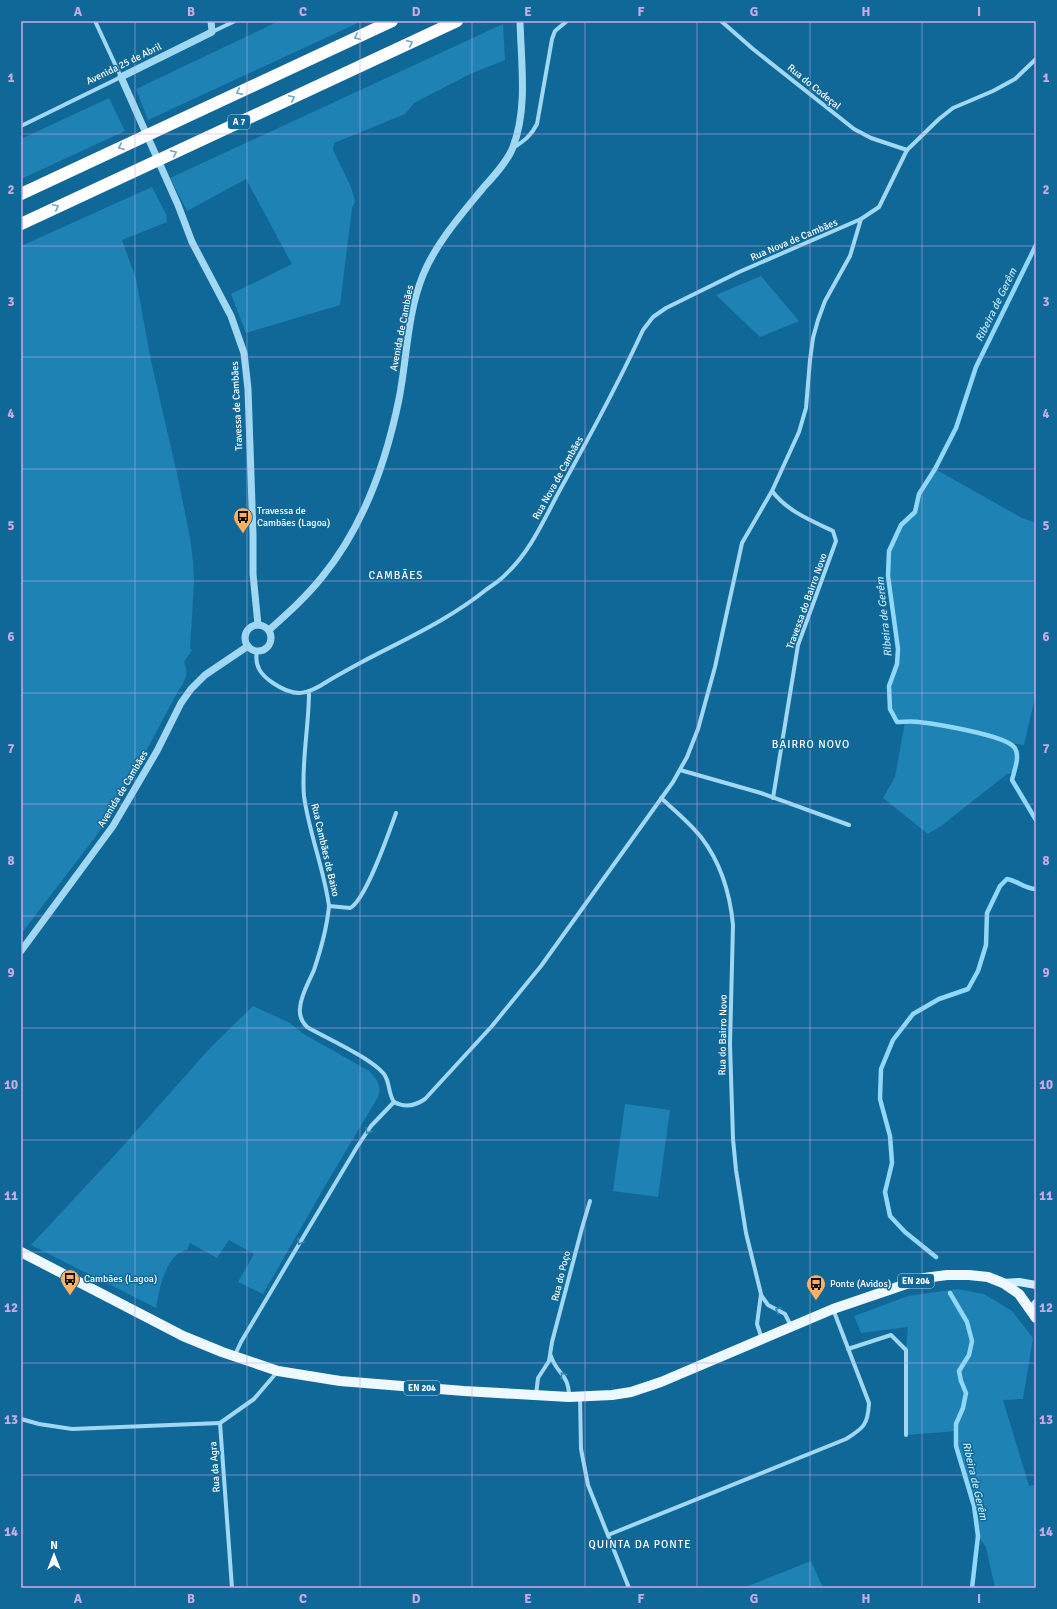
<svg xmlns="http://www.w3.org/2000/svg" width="1057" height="1609" font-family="Signika,sans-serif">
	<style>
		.green { fill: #1e82b5 }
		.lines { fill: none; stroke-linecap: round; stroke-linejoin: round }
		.stream { stroke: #91d7f8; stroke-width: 4.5 }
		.minor { stroke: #a0d8f4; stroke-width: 4 }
		.tertiary { stroke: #a0d8f4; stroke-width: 7 }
		.secondary { stroke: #d0edfd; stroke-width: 8 }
		.primary { stroke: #edf8ff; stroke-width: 10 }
		.motorway { stroke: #fff; stroke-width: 12 }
		.oneway { stroke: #70a4c1 }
		.oneway2 { stroke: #3484af }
		.grid { fill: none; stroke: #caabe5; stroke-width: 1; stroke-opacity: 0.55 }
		.labels { text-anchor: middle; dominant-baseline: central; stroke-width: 3; stroke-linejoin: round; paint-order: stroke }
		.shield { fill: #106898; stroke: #b7d2e0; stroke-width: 1 }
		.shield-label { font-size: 9px; font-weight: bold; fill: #fff }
		.street-label { font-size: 10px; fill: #fff; stroke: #106898 }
		.poi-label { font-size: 10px; fill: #fff; stroke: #106898; text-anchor: start }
		.water-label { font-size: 11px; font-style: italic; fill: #b8e6fc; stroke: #106898 }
		.neighbourhood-label { font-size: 11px; letter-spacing: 1px; fill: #fff; stroke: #106898 }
		.neatline { fill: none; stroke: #caabe5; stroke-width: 1.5 }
		.grid-label { font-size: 13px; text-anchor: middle; font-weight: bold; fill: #caabe5 }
	</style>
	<rect width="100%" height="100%" fill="#106898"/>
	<g class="green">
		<path d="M279,21h83l-214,99 -12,-31z"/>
		<path d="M503,24l2,36 -35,14 -56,29 -9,11 -71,29 -1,7 18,37 4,15 -3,6 -12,97 -94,28 -15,-39 61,-30 -46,-85 -59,32 -17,-33z"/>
		<path d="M109,98l16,33 -104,48v-40z"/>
		<path d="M152,187l14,27 1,8 -45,18 14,39 15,82 27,117 12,60 3,24 1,20 -4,67 2,1 -8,12c6,13 0,20 -7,31l-57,107 -21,32 -78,102v-688z"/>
		<path d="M761,276l38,45 -39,16 -44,-42z"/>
		<path d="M935,469l87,49 14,5v170l-12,52 -16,-2c12,10 8,16 5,30l-6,1 -66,52 -13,8 -45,-36 12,-21 10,-55h-8l-7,-13 -1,-23 8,-22 1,-15 -10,-73 1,-25 12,-26 14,-13 4,-18z"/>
		<path d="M253,1006l37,17 12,10 67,38c8,8 13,15 9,26l-53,89 -62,108 -25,-12 16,-28 -25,-14 -12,18 -27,-15 -3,7c-21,3 -28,40 -31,58l-125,-63 83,-89 97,-109z"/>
		<path d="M625,1104l45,6 -12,87 -45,-6z"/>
		<path d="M957,1289l27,5 28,17 21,27 -10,61 -20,1 26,86 7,-1v103h-41l-9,-41 -8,-11 -4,-30 -18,-60v-15l-50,4v-85l2,-23 -47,6 -7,-17 54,-20z"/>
		<path d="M811,1561l12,27h-80z"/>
	</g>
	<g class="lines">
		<g class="stream">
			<path d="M1036,245l-60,122 -20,61 -21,41 -16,25 -4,18 -14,13 -12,26 -1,25 10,73 -1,15 -8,22 1,23 7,13c7,0 15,-1 22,0 17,2 85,13 95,25 7,8 0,24 -2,33l24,40"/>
			<path d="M936,1257l-31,-25 -15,-16 -5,-24 7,-29 -2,-27 -10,-37 1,-30 12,-29 20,-26 26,-15 29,-10 10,-18 8,-26 1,-32 13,-27 7,-7c11,2 18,10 29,10"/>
			<path d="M950,1293l17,29 5,19 -3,14 -10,16 2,10 5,12 -3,15 -7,16v22l18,60 4,30 -6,52"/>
		</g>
		<g class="minor">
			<path d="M721,21l32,28 101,80 17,9 36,12"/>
			<path d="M212,32l23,-11"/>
			<path d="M21,126l100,-49 -26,-56"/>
			<path d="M513,148c11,-7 18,-12 24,-24l15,-85 3,-8 12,-10"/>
			<path d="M772,491c15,20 38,29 61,40l3,10 -38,104 -25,153"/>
			<path d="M257,651c-3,15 4,24 16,32 22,15 34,12 55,-2 10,-6 21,-12 32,-18 43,-23 89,-43 127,-74 7,-5 14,-9 19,-15 25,-23 39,-57 55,-86 29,-52 57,-104 82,-158l10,-13 13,-9 73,-36 122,-53 18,-12 28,-57 32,-31 14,-11 40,-17 22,-12 21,-20"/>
			<path d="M309,692c0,34 -8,72 -5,104 5,37 20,73 25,110 -2,22 -8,43 -15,64 -5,12 -13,24 -14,38 -1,8 2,14 7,19 19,11 64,31 77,47 6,8 4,19 10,28"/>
			<path d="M680,770l81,23 88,32"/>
			<path d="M661,798c13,12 28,24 40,39 20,26 29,56 32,88l-3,119 3,95 3,31 10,63 15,61 -4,30 5,15"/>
			<path d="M329,906l21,2c16,-8 39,-76 46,-95"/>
			<path d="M394,1102c11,6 21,4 31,-3l67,-73 49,-60 132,-184 14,-25 11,-28 17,-62 27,-124 30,-52 27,-59 7,-24 4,-48 3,-22 5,-18 7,-19 25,-45 11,-37"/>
			<path d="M761,1295l7,10 17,9 6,12"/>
			<path d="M848,1349l43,-14 15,15v85"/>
			<path d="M551,1356c6,19 18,17 18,41"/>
			<path d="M234,1357l7,-15 48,-81 68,-114 14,-21 23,-24"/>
			<path d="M536,1395l2,-17 11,-17 3,-19 30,-114 8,-27"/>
			<path d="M580,1397l1,52 7,36 41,103"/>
			<path d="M21,1419l18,5 33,5 148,-6"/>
			<path d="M608,1535l238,-96c18,-11 22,-15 23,-36l-36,-94"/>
			<path d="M232,1588l-12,-165 34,-24 24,-28"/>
		</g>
		<g class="tertiary">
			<path d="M211,21l1,11 -91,45 57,128 14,37 39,74 13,37 4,36 5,145v40l5,51"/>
			<circle cx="258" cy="638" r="13"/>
			<path d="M269,630c19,-17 37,-33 53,-53 42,-51 64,-114 77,-178 8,-40 8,-85 24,-124 13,-32 38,-60 60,-87 10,-11 25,-27 30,-41 15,-39 8,-85 7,-126"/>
			<path d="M21,951l92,-125 44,-75 24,-48 10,-14 14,-14 43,-29"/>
		</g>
		<g class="secondary">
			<path d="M1003,1283l16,-1 17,3"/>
			<path d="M1031,1310l5,-7"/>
		</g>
		<path class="primary" d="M21,1252l162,84 39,16 56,19 62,10 124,10 105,6 43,-2 19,-3 30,-10 172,-73 91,-31 23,-3h22l19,2 15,6 16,11 17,24"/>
		<g class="motorway">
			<path d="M21,194l371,-173"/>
			<path d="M21,224l436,-203"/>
		</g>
	</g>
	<defs><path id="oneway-chevron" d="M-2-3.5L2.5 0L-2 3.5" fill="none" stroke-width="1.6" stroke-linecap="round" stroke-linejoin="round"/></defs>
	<g class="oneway">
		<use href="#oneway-chevron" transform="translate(357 37) rotate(155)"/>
		<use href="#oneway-chevron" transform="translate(410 43) rotate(-25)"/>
		<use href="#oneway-chevron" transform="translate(239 92) rotate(155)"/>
		<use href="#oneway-chevron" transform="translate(292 98) rotate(-25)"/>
		<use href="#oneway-chevron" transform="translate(121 147) rotate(155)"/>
		<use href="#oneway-chevron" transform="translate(174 153) rotate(-25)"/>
		<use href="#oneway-chevron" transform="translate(56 207) rotate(-25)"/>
	</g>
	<g class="oneway2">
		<use href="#oneway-chevron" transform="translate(368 1131) rotate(125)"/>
		<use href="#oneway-chevron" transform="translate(300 1242) rotate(121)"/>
		<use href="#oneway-chevron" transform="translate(778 1310) rotate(-153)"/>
		<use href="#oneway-chevron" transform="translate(563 1375) rotate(-128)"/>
	</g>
	<path class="grid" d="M135,21v1567M247,21v1567M360,21v1567M472,21v1567M585,21v1567M697,21v1567M810,21v1567M922,21v1567M21,134h1015M21,246h1015M21,357h1015M21,469h1015M21,581h1015M21,693h1015M21,804h1015M21,916h1015M21,1028h1015M21,1140h1015M21,1252h1015M21,1363h1015M21,1475h1015"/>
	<defs>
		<symbol id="bus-pin" viewBox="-11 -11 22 30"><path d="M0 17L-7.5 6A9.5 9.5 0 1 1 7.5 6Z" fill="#ffb163" stroke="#106898"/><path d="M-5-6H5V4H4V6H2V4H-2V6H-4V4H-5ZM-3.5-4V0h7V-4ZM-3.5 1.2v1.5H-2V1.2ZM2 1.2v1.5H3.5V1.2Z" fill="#111"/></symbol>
	</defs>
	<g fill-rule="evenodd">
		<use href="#bus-pin" x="232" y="506" width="22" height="30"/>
		<use href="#bus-pin" x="59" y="1268" width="22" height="30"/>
		<use href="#bus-pin" x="805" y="1273" width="22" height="30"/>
	</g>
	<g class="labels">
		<g class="shield">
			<rect x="228" y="115" width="22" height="14" rx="3"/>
			<rect x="898" y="1274" width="36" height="14" rx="3"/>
			<rect x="404" y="1381" width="36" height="14" rx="3"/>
		</g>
		<g class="shield-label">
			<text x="239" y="122">A 7</text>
			<text x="916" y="1281">EN 204</text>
			<text x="422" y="1388">EN 204</text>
		</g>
		<g class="street-label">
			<text transform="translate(124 64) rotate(-26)">Avenida 25 de Abril</text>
			<text transform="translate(814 87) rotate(39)">Rua do Codeçal</text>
			<text transform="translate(794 240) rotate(-23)">Rua Nova de Cambães</text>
			<text transform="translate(402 328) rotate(-79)">Avenida de Cambães</text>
			<text transform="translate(237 406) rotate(-93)">Travessa de Cambães</text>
			<text transform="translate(558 478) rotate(-61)">Rua Nova de Cambães</text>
			<text transform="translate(807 601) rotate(-70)">Travessa do Bairro Novo</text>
			<text transform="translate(123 789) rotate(-59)">Avenida de Cambães</text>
			<text transform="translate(325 850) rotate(77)">Rua Cambães de Baixo</text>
			<text transform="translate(723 1035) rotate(-89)">Rua do Bairro Novo</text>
			<text transform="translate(561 1276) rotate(-76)">Rua do Poço</text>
			<text transform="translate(215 1467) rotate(-94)">Rua da Agra</text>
		</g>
		<g class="poi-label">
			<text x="257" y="511">Travessa de<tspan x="257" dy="12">Cambães (Lagoa)</tspan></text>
			<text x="84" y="1279">Cambães (Lagoa)</text>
			<text x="830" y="1284">Ponte (Avidos)</text>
		</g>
		<g class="water-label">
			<text transform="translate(996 305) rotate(-64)">Ribeira de Gerêm</text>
			<text transform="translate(884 617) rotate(-96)">Ribeira de Gerêm</text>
			<text transform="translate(975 1481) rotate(77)">Ribeira de Gerêm</text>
		</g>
		<g class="neighbourhood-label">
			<text x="396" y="575">CAMBÃES</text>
			<text x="811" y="744">BAIRRO NOVO</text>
			<text x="640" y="1544">QUINTA DA PONTE</text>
		</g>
	</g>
	<rect width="1057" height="1609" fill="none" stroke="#106898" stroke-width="44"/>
	<g transform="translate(54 1555)" stroke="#106898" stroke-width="3" paint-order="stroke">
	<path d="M0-3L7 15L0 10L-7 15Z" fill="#ffffff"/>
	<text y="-6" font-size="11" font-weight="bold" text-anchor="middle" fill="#ffffff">N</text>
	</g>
	<rect x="22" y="22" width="1013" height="1565" class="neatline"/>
	<g class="grid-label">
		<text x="78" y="16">A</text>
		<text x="191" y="16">B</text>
		<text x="303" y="16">C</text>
		<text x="416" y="16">D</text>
		<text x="528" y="16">E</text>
		<text x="641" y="16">F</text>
		<text x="754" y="16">G</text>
		<text x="866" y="16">H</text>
		<text x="979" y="16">I</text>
		<text x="11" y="82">1</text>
		<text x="1046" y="82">1</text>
		<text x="11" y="194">2</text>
		<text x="1046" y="194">2</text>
		<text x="11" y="306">3</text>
		<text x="1046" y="306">3</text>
		<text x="11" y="418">4</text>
		<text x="1046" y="418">4</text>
		<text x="11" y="530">5</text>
		<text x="1046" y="530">5</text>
		<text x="11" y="641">6</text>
		<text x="1046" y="641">6</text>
		<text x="11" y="753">7</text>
		<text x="1046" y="753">7</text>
		<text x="11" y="865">8</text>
		<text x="1046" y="865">8</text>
		<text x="11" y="977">9</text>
		<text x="1046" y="977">9</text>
		<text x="11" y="1089">10</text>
		<text x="1046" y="1089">10</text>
		<text x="11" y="1200">11</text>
		<text x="1046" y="1200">11</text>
		<text x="11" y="1312">12</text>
		<text x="1046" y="1312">12</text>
		<text x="11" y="1424">13</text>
		<text x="1046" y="1424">13</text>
		<text x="11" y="1536">14</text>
		<text x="1046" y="1536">14</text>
		<text x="78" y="1603">A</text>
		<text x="191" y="1603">B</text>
		<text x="303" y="1603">C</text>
		<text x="416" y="1603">D</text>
		<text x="528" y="1603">E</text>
		<text x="641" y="1603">F</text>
		<text x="754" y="1603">G</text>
		<text x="866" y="1603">H</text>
		<text x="979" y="1603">I</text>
	</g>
</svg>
